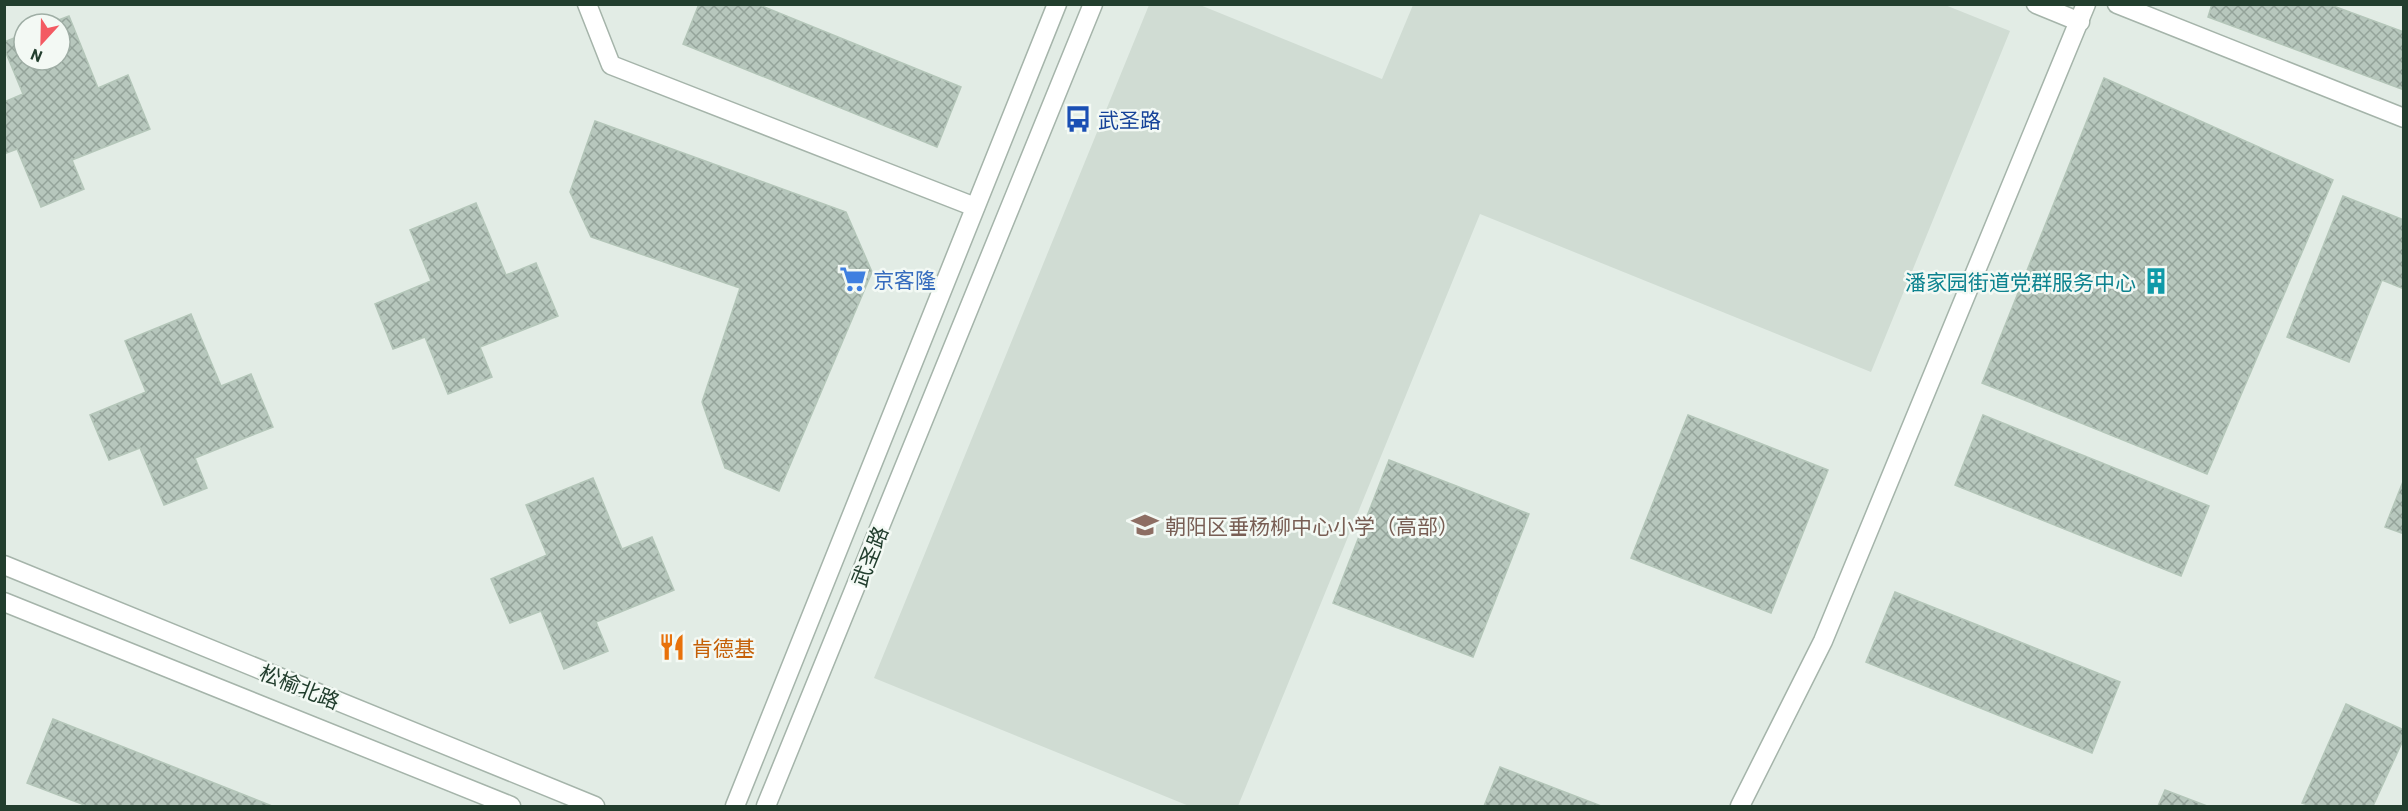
<svg xmlns="http://www.w3.org/2000/svg" width="2408" height="811" font-family="Barlow,'Noto Sans SC',sans-serif">
	<style>
		.built { fill: #d0dcd3 }
		.building { fill: url(#building-cross-hatch); stroke: #b4c6b9; stroke-width: 1.5 }
		.lines { fill: none; stroke-linecap: round; stroke-linejoin: round }
		.minor-casing { stroke: #a5b4aa; stroke-width: 21 }
		.tertiary-casing { stroke: #a5b4aa; stroke-width: 21 }
		.minor { stroke: #fff; stroke-width: 18 }
		.tertiary { stroke: #fff; stroke-width: 18 }
		.labels { text-anchor: middle; dominant-baseline: central; stroke-width: 5; stroke-linejoin: round; paint-order: stroke }
		.transit-label { font-size: 21px; fill: #164399; stroke: #f3f9f4; text-anchor: start }
		.shop-label { font-size: 21px; fill: #366cbe; stroke: #f3f9f4; text-anchor: start }
		.culture-label { font-size: 21px; fill: #0d838f; stroke: #f3f9f4; text-anchor: end }
		.education-label { font-size: 21px; fill: #785e54; stroke: #f3f9f4; text-anchor: start }
		.street-label { font-size: 21px; fill: #223e2e; stroke: #f3f9f4 }
		.food-label { font-size: 21px; fill: #c56008; stroke: #f3f9f4; text-anchor: start }
	</style>
	<defs>
		<pattern id="building-cross-hatch" width="8" height="8" patternUnits="userSpaceOnUse" patternTransform="scale(1.5)"><rect width="8" height="8" fill="#b7c7bd"/><path d="M0 0l8 8M0 8l8-8" fill="none" stroke="#94a39a"/></pattern>
	</defs>
	<rect width="100%" height="100%" fill="#e2ece5"/>
	<path class="built" d="M1945,5l65,26 -139,341 -391,-158 -242,592h-49l-315,-128 275,-673h51l182,74 31,-74z"/>
	<g class="building">
		<path d="M699,4h58l204,83 -24,60 -254,-103z"/>
		<path d="M2212,4h116l76,28v58l-196,-73z"/>
		<path d="M69,16l29,72 30,-13 22,54 -78,31 12,29 -43,18 -24,-58 -13,5v-52l19,-8 -19,-46v-6l20,-8v26h36v-36h-12z"/>
		<path d="M2104,78l229,102 -126,294 -225,-91z"/>
		<path d="M595,121l251,91 26,60 -93,219 -54,-23 -23,-66 38,-114 -149,-51 -21,-45z"/>
		<path d="M2343,196l61,24v69l-22,-9 -33,82 -62,-25z"/>
		<path d="M476,203l30,72 30,-12 22,53 -78,31 12,30 -44,17 -23,-57 -32,12 -18,-45 56,-23 -21,-51z"/>
		<path d="M191,314l30,72 30,-12 22,53 -78,31 12,30 -43,17 -24,-57 -31,12 -19,-45 56,-23 -21,-51z"/>
		<path d="M1688,415l140,55 -57,143 -140,-55z"/>
		<path d="M1983,415l226,91 -28,70 -226,-91z"/>
		<path d="M1389,460l140,54 -56,143 -140,-54z"/>
		<path d="M593,478l29,71 30,-12 22,53 -78,32 12,29 -44,18 -23,-58 -31,12 -19,-44 56,-24 -21,-50z"/>
		<path d="M2404,479v55l-19,-7z"/>
		<path d="M1895,592l225,90 -28,71 -226,-91z"/>
		<path d="M2346,704l58,26v8l-31,68h-62l-9,-3z"/>
		<path d="M53,719l219,87h-185l-60,-23z"/>
		<path d="M1500,767l101,39h-117z"/>
		<path d="M2165,790l42,16h-49z"/>
	</g>
	<g class="lines">
		<defs>
			<g id="minor">
				<path d="M587,4l24,61 364,142"/>
				<path d="M2036,4l44,18"/>
				<path d="M2117,4l287,114"/>
				<path d="M1740,806l83,-165 263,-637"/>
			</g>
			<g id="tertiary">
				<path d="M4,565l591,241"/>
				<path d="M4,602l507,204"/>
				<path d="M735,806l322,-802"/>
				<path d="M766,806l327,-802"/>
			</g>
		</defs>
		<use href="#minor" class="minor-casing"/>
		<use href="#tertiary" class="tertiary-casing"/>
		<use href="#minor" class="minor"/>
		<use href="#tertiary" class="tertiary"/>
	</g>
	<defs>
		<symbol id="bus-bare" viewBox="-9 -9 18 18"><path d="M-5-6H5V4H4V6H2V4H-2V6H-4V4H-5ZM-3.5-4V0h7V-4ZM-3.5 1.2v1.5H-2V1.2ZM2 1.2v1.5H3.5V1.2Z" fill="#1a4fb4" stroke="#f3f9f4" stroke-width="2.5" paint-order="stroke"/></symbol>
		<symbol id="supermarket-bare" viewBox="-9 -9 18 18"><path d="M-6-5.5h2.5l.6 2H6L4.5 2H-2.5L-4.4-4H-6ZM-1.5 3.2a1.3 1.3 0 1 0 .1 0ZM3 3.2a1.3 1.3 0 1 0 .1 0Z" fill="#3f7fe0" stroke="#f3f9f4" stroke-width="2.5" paint-order="stroke"/></symbol>
		<symbol id="building-bare" viewBox="-9 -9 18 18"><path d="M-4-6H4V6H1V3H-1V6H-4ZM-2.5-4.3h1.7v1.8h-1.7ZM.8-4.3h1.7v1.8H.8ZM-2.5-1h1.7V.8h-1.7ZM.8-1h1.7V.8H.8Z" fill="#0f9aa8" stroke="#f3f9f4" stroke-width="2.5" paint-order="stroke"/></symbol>
		<symbol id="school-bare" viewBox="-9 -9 18 18"><path d="M0-5L7-2L0 1L-7-2ZM-4 1L0 2.5L4 1V4Q0 6-4 4Z" fill="#8d6e63" stroke="#f3f9f4" stroke-width="2.5" paint-order="stroke"/></symbol>
		<symbol id="restaurant-bare" viewBox="-9 -9 18 18"><path d="M-5-6h1v4h1v-4h1v4h1v-4h1v5L-1.5 .5V6h-2V.5L-5-1ZM5-6V6H3V1.5H1.5Q1.5-4 5-6Z" fill="#e8710a" stroke="#f3f9f4" stroke-width="2.5" paint-order="stroke"/></symbol>
	</defs>
	<g fill-rule="evenodd">
		<use href="#bus-bare" x="1059" y="100" width="38" height="38"/>
		<use href="#supermarket-bare" x="834" y="260" width="38" height="38"/>
		<use href="#building-bare" x="2137" y="262" width="38" height="38"/>
		<use href="#school-bare" x="1126" y="506" width="38" height="38"/>
		<use href="#restaurant-bare" x="653" y="628" width="38" height="38"/>
	</g>
	<g class="labels">
		<g class="transit-label">
			<text x="1098" y="119">武圣路</text>
		</g>
		<g class="shop-label">
			<text x="873" y="279">京客隆</text>
		</g>
		<g class="culture-label">
			<text x="2136" y="281">潘家园街道党群服务中心</text>
		</g>
		<g class="education-label">
			<text x="1165" y="525">朝阳区垂杨柳中心小学（高部）</text>
		</g>
		<g class="street-label">
			<text transform="translate(869 556) rotate(-68)">武圣路</text>
			<text transform="translate(300 686) rotate(22)">松榆北路</text>
		</g>
		<g class="food-label">
			<text x="692" y="647">肯德基</text>
		</g>
	</g>
	<rect width="2408" height="811" fill="none" stroke="#223e2e" stroke-width="12"/>
	<g transform="translate(42 42) rotate(202)"><circle r="28" fill="#f3f9f4" stroke="#9faea5" stroke-width="1.5"/>
	<path d="M0-4.5L10 22L0 15L-10 22Z" fill="#f35a62"/>
	<text y="-9" font-size="16" font-weight="bold" text-anchor="middle" fill="#223e2e">N</text>
	</g>
</svg>
